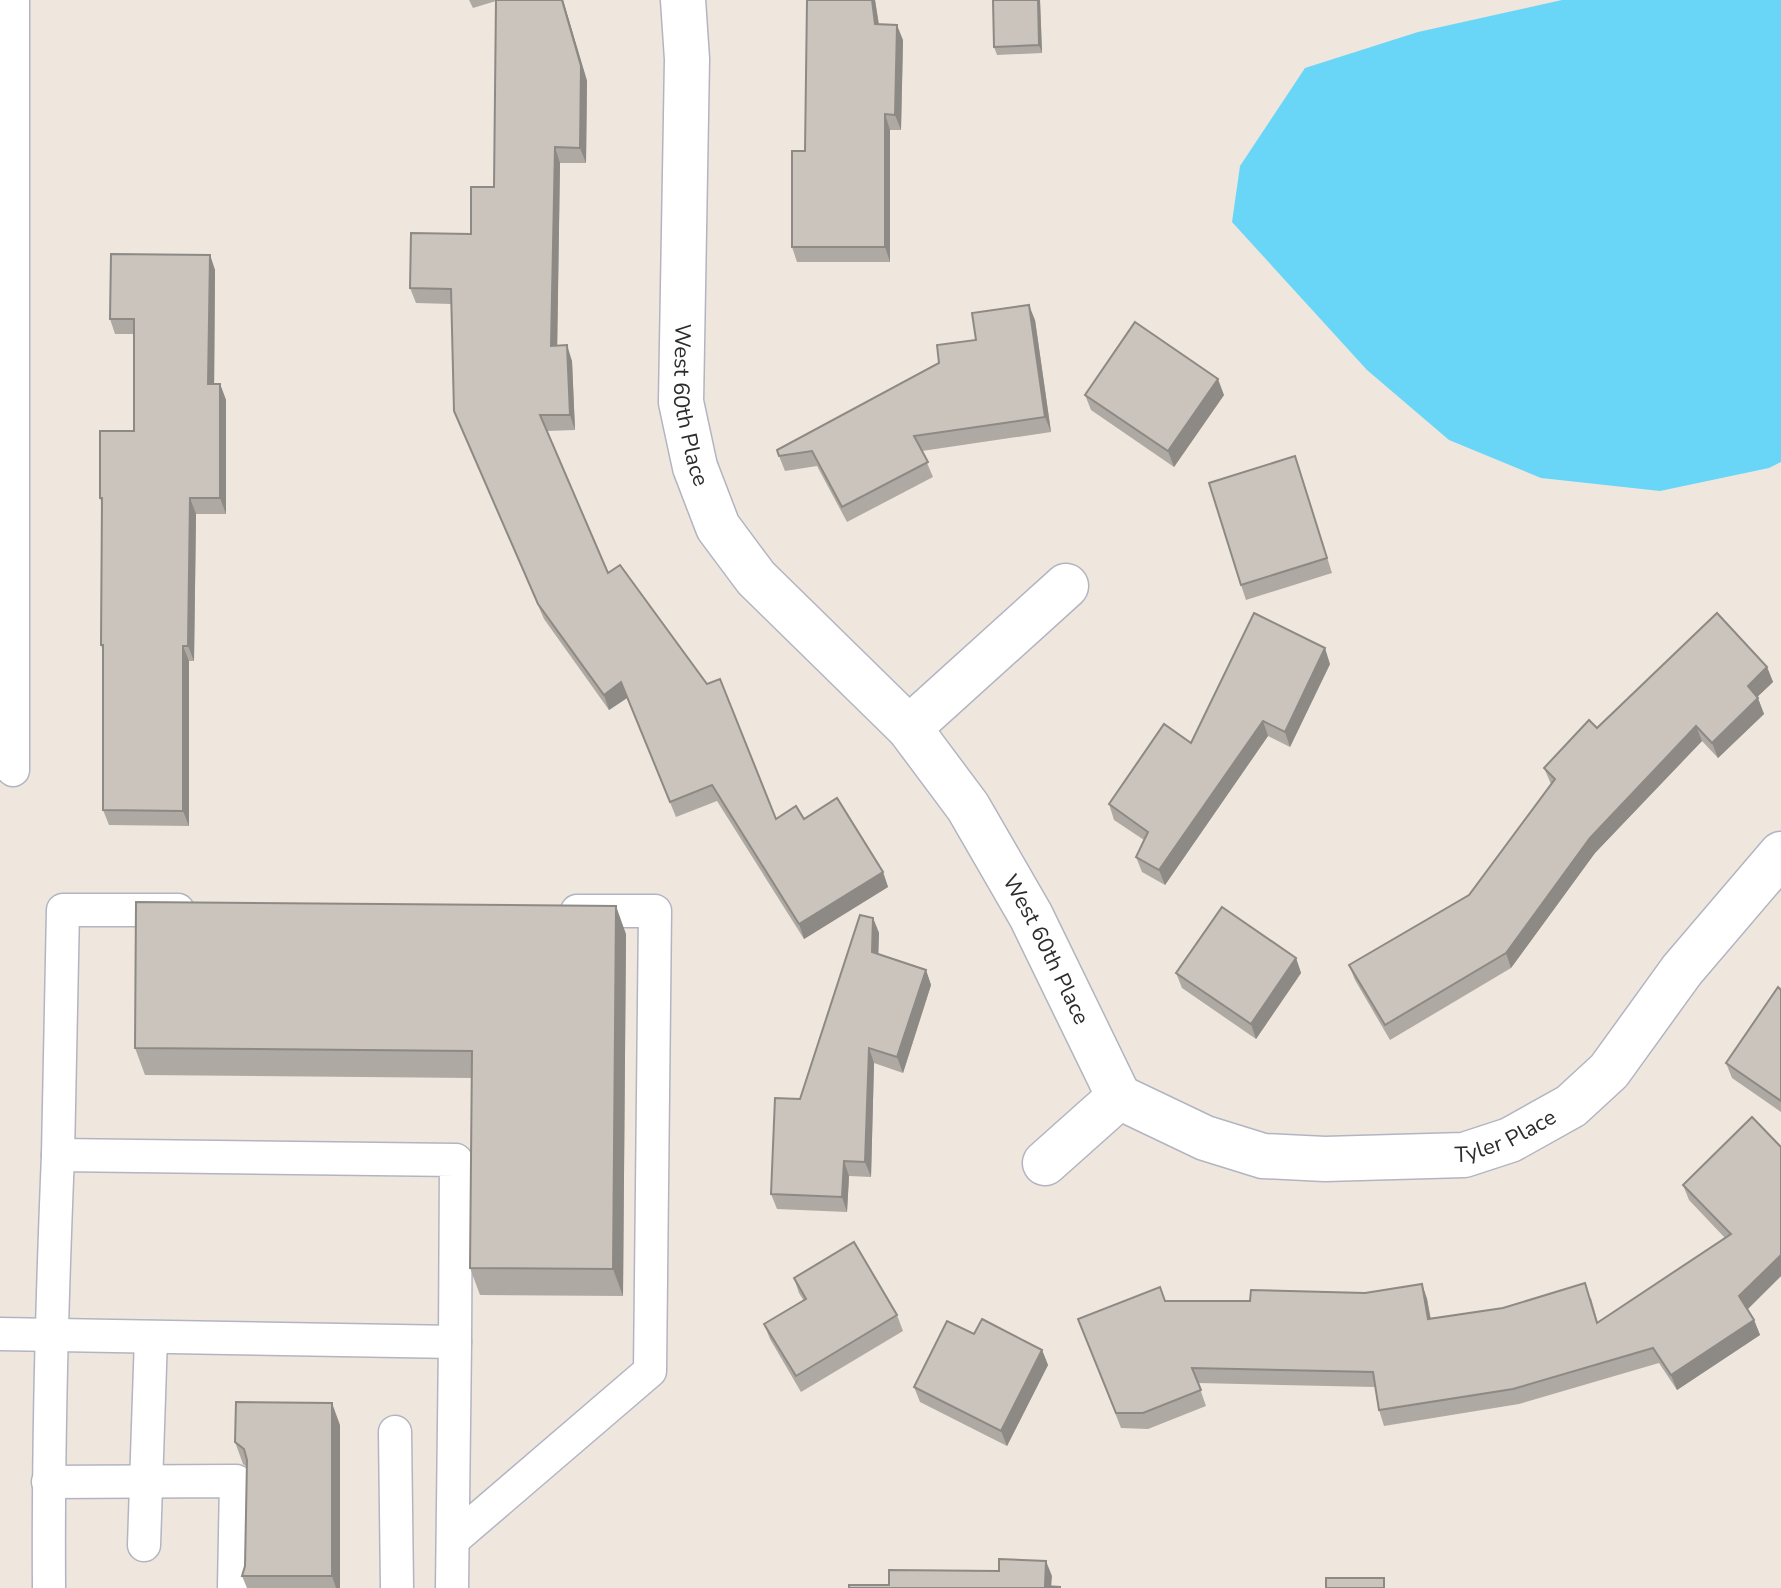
<svg xmlns="http://www.w3.org/2000/svg" width="1781" height="1588" font-family="'Nunito Sans',sans-serif">
	<style>
		.water { fill: #69d6f8 }
		.lines { fill: none; stroke-linecap: round; stroke-linejoin: round }
		.service-casing { stroke: #b2b5c1; stroke-width: 35 }
		.minor-casing { stroke: #b2b5c1; stroke-width: 47 }
		.service { stroke: #fff; stroke-width: 32 }
		.minor { stroke: #fff; stroke-width: 44 }
		.wall { fill: #aea9a3 }
		.shaded-wall { fill: #8d8984 }
		.building { fill: #cac4bd; stroke: #8d8984; stroke-width: 2 }
		.labels { text-anchor: middle; dominant-baseline: central; stroke-width: 6; stroke-linejoin: round; paint-order: stroke }
		.street-label { font-size: 22px; fill: #2c2c2c; stroke: #fff }
	</style>
	<rect width="100%" height="100%" fill="#efe7de"/>
	<path class="water" d="M1562,0h219v462l-12,6 -109,23 -119,-13 -92,-38 -82,-70 -135,-148 8,-56 65,-98 113,-36z"/>
	<g class="lines">
		<defs>
			<g id="service">
				<path d="M13,0v770"/>
				<path d="M58,1155l5,-245h115"/>
				<path d="M0,1334l455,8 -3,246"/>
				<path d="M395,1432l2,156"/>
				<path d="M48,1482l188,-1 -2,107"/>
				<path d="M453,1540l197,-169 5,-460h-78"/>
				<path d="M144,1545l7,-208"/>
				<path d="M49,1588c-1,-145 3,-289 9,-433l398,5 -1,182"/>
			</g>
			<g id="minor">
				<path id="s1" d="M683,0l4,59 -6,343 14,65 23,60 38,51 153,150 59,79 63,109 88,181"/>
				<path d="M909,728l157,-142"/>
				<path id="s2" d="M1119,1097l86,41 58,18 62,3 139,-4 46,-15 61,-34 38,-35 73,-101 99,-116"/>
				<path d="M1045,1163l74,-66"/>
			</g>
		</defs>
		<use href="#service" class="service-casing"/>
		<use href="#minor" class="minor-casing"/>
		<use href="#service" class="service"/>
		<use href="#minor" class="minor"/>
	</g>
	<g class="wall">
		<path d="M469,0h94l24,81 -1,82h-26l-3,183 15,15 3,69 -28,1 61,142 168,246h28l79,53 5,15 -84,52 -87,-138 -41,16 -49,-119 -18,12 -65,-91 -90,-208 -3,-107 -35,-1 -6,-15 61,-54 23,-47 2,-186 -23,7z"/>
		<path d="M875,0l4,24 24,16 -2,90h-11v132h-93l-5,-15 13,-96z"/>
		<path d="M993,0h47l2,53 -45,2 -3,-8z"/>
		<path d="M210,255l5,15 -1,114h6l6,16v114h-30l-2,147h-5v165l-80,-1 -6,-15v-159l-2,-6 1,-140 -2,-7 34,-67v-97h-19l-5,-15z"/>
		<path d="M1035,320l16,112 -129,19 11,26 -86,45 -30,-56 -32,5 -6,-15 160,-93 37,-23z"/>
		<path d="M1085,395h139l-50,72 -83,-57z"/>
		<path d="M1300,471l32,102 -86,27 -5,-15z"/>
		<path d="M1330,664l-40,83 -22,-11 -103,149 -23,-13 -6,-15 8,-17 -30,-20 -5,-16 82,-61z"/>
		<path d="M1767,667l6,15 -16,15 7,17 -46,44 -16,-17 -107,112 -84,115 -121,72 -35,-60 -6,-15 120,-70 82,-111 -7,-16 53,-40z"/>
		<path d="M873,918l6,15 -1,21 48,16 5,15 -28,88 -29,-10 -3,114 -22,-1 -2,36 -70,-3 -6,-15 29,-95z"/>
		<path d="M626,934l-3,362 -143,-1 -10,-27 2,-190 -327,-3 -10,-27z"/>
		<path d="M1296,958l5,15 -45,66 -74,-51 -6,-15z"/>
		<path d="M1781,990v122l-49,-34 -6,-15z"/>
		<path d="M1683,1185l98,91 -34,33 7,11 6,15 -83,55 -18,-27 -140,41 -135,22 -5,-16 -4,-23 -177,-4 8,23 -58,23 -27,-1 -43,-109 87,-18h85l115,-8 57,-9 5,15 4,20 160,-21 7,25 127,-85 -36,-38z"/>
		<path d="M794,1278l103,37 6,16 -102,61 -31,-53 -6,-15 40,-23 -5,-8z"/>
		<path d="M974,1334l68,16 6,15 -41,81 -87,-44 -6,-15z"/>
		<path d="M340,1425v163h-93l-5,-12 3,-10 2,-99 -4,-3 -8,-22z"/>
	</g>
	<g class="shaded-wall">
		<path d="M562,0h1l24,81 -1,82 -6,-15z"/>
		<path d="M872,0h3l6,40 -6,-16z"/>
		<path d="M1038,0h2l2,53 -3,-8z"/>
		<path d="M897,25l6,15 -2,90 -6,-15z"/>
		<path d="M885,114l5,16v132l-5,-15z"/>
		<path d="M555,147l5,16 -3,198 -6,-15z"/>
		<path d="M210,255l5,15 -1,130 -6,-16z"/>
		<path d="M1029,305l6,15 16,112 -6,-15z"/>
		<path d="M567,345l5,16 3,69 -5,-15z"/>
		<path d="M1218,379l6,16 -50,72 -6,-16z"/>
		<path d="M220,384l6,16v114l-6,-16z"/>
		<path d="M190,498l6,16 -2,147 -6,-15z"/>
		<path d="M183,646l6,15v165l-6,-15z"/>
		<path d="M1325,648l5,16 -40,83 -5,-15z"/>
		<path d="M1767,667l6,15 -20,19 -5,-15z"/>
		<path d="M621,682l6,16 -18,12 -5,-15z"/>
		<path d="M1758,698l6,16 -46,44 -6,-15z"/>
		<path d="M1263,721l5,15 -103,149 -6,-15z"/>
		<path d="M1696,726l6,15 -107,112 -84,115 -5,-15 84,-115z"/>
		<path d="M883,872l5,15 -84,52 -5,-15z"/>
		<path d="M616,906l10,28 -3,362 -10,-27z"/>
		<path d="M873,918l6,15 -1,34 -6,-15z"/>
		<path d="M1296,958l5,15 -45,66 -5,-15z"/>
		<path d="M926,970l5,15 -28,88 -6,-16z"/>
		<path d="M869,1048l5,15 -3,114 -6,-15z"/>
		<path d="M844,1161l5,15 -2,36 -5,-15z"/>
		<path d="M1781,1255v21l-36,36 -6,-16z"/>
		<path d="M1422,1284l5,15 6,35 -5,-15z"/>
		<path d="M1754,1320l6,15 -83,55 -6,-15z"/>
		<path d="M1042,1350l6,15 -41,81 -6,-15z"/>
		<path d="M332,1403l8,22v163h-4l-4,-12z"/>
		<path d="M1046,1561l6,15 -1,12 -6,-2z"/>
	</g>
	<g class="building">
		<path d="M496,0h66l19,66 -1,82 -25,-1 -4,199 16,-1 3,70h-30l68,158 12,-8 87,119 13,-5 56,140 20,-13 8,13 33,-21 46,74 -84,52 -87,-139 -42,17 -49,-120 -17,13 -66,-91 -84,-193 -3,-122 -41,-1 1,-55 60,1v-47h23z"/>
		<path d="M807,0h65l3,24 22,1 -2,90 -10,-1v133h-93v-96h13z"/>
		<path d="M993,0h45l1,45 -45,2z"/>
		<path d="M111,254l99,1 -2,129h12v114h-30l-2,148h-5v165l-80,-1v-165h-2l1,-147h-2v-67h34v-112h-24z"/>
		<path d="M1029,305l16,112 -131,19 14,26 -86,45 -30,-56 -33,5 -2,-6 162,-87 -2,-18 39,-5 -4,-27z"/>
		<path d="M1135,322l83,57 -50,72 -83,-56z"/>
		<path d="M1295,456l32,102 -86,27 -32,-102z"/>
		<path d="M1254,613l71,35 -40,84 -22,-11 -104,149 -23,-13 12,-25 -39,-28 55,-80 27,19z"/>
		<path d="M1717,613l50,54 -19,19 10,12 -46,45 -16,-17 -106,112 -84,115 -121,72 -36,-60 120,-70 86,-116 -11,-11 45,-48 8,8z"/>
		<path d="M136,902l480,4 -3,363 -143,-1 2,-217 -337,-3z"/>
		<path d="M1222,907l74,51 -45,66 -75,-51z"/>
		<path d="M860,915l13,3 -1,34 54,18 -29,87 -28,-9 -4,114 -21,-1 -2,36 -71,-3 4,-96 25,1z"/>
		<path d="M1778,987l3,3v111l-55,-38z"/>
		<path d="M1752,1117l29,30v108l-42,41 15,24 -83,55 -18,-27 -140,41 -134,21 -6,-38 -181,-4 9,22 -58,23h-27l-38,-94 82,-32 5,14h85l1,-11 114,3 57,-9 6,35 75,-11 82,-25 12,40 134,-89 -48,-49z"/>
		<path d="M854,1242l43,73 -101,61 -32,-52 42,-25 -12,-21z"/>
		<path d="M982,1319l60,31 -41,81 -87,-44 33,-66 27,13z"/>
		<path d="M236,1402l96,1v173h-90l3,-10 2,-106 -3,-11 -9,-7z"/>
		<path d="M999,1559l47,2 -1,25 15,1v1h-211v-3h40v-15l110,1z"/>
		<rect x="1326" y="1578" width="58" height="10"/>
	</g>
	<g class="labels">
		<g class="street-label">
			<text stroke="none"><textPath href="#s1" startOffset="406">West 60th Place</textPath></text>
			<text stroke="none"><textPath href="#s1" startOffset="1072">West 60th Place</textPath></text>
			<text stroke="none"><textPath href="#s2" startOffset="402">Tyler Place</textPath></text>
		</g>
	</g>
</svg>
